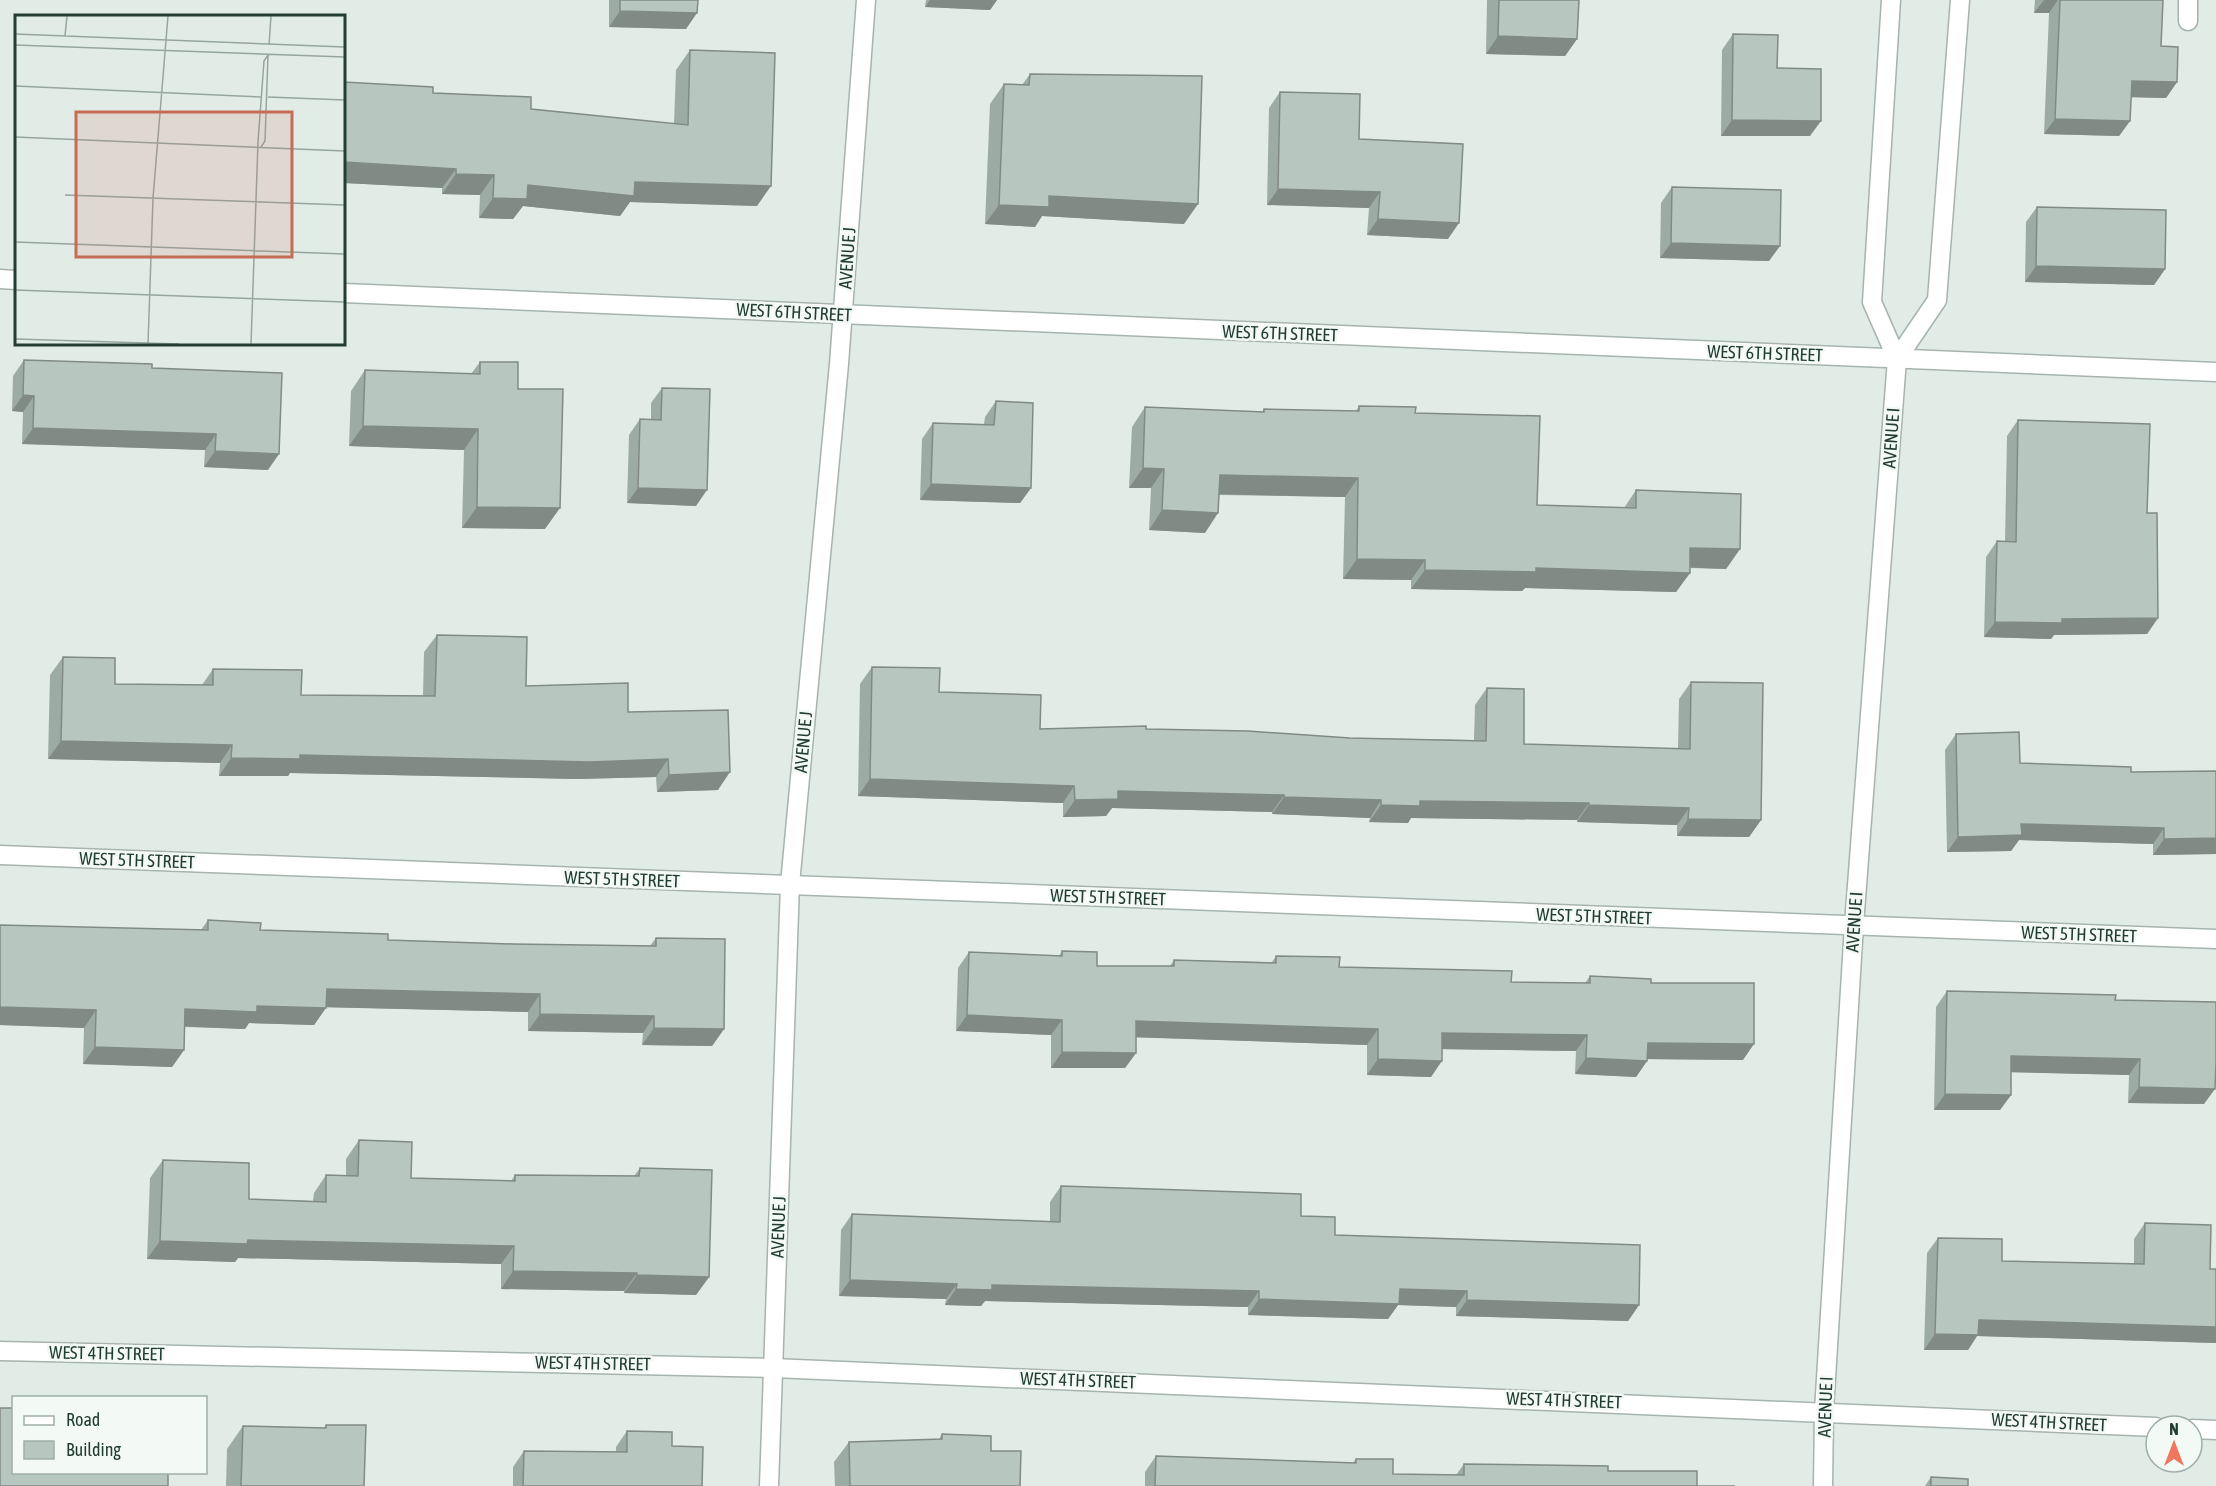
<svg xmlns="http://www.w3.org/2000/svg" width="2216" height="1486" font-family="'Asap Condensed',sans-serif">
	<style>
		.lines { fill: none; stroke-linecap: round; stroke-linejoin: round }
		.service-casing { stroke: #a5b4ae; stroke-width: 21 }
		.minor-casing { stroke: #a5b4ae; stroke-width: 21 }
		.service { stroke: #fff; stroke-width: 18 }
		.minor { stroke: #fff; stroke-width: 18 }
		.wall { fill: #9daba5 }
		.shaded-wall { fill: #808b86 }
		.building { fill: #b7c7c0; stroke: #808b86; stroke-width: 1.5 }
		.labels { text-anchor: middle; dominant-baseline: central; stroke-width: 5; stroke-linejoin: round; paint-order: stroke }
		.street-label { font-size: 18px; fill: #223d34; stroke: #f3f9f5 }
		.inset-road { fill: none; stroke: #95a69f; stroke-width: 1.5 }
		.view { fill: #c66b55; fill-opacity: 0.15; stroke: #c66b55; stroke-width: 3 }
		.inset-edge { fill: none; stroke: #223d34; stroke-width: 3 }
	</style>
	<rect width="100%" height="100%" fill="#e2ece7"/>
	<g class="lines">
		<defs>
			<path id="service" d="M2188,21v-21"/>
			<g id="minor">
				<path d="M0,279l16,1"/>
				<path d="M344,293l1872,79"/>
				<path d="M1897,359l40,-59 23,-300"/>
				<path d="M0,855l2216,84"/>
				<path d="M0,1351l773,17 1383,59"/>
				<path d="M2192,1429l24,1"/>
				<path d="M769,1486l21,-602 49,-520 27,-364"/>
				<path d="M1823,1486l1,-75 30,-486 43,-566 -25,-57 19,-302"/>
			</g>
		</defs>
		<use href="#service" class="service-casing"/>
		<use href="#minor" class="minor-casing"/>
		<use href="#service" class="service"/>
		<use href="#minor" class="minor"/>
	</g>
	<g class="wall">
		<path d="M609,0h89l-12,29 -77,-2z"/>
		<path d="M926,0h71l-7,10 -65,-3z"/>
		<path d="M1487,0h92l-2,39 -12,17 -79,-2z"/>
		<path d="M2035,0h128l-2,46 16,36 -11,16 -35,-1 -1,24 -11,15 -75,-2 5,-121h-15z"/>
		<path d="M1733,34l44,34 33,68h-89l1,-86z"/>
		<path d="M690,50l67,156 -127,-4 -10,14 -97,-10 -10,13 -34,-1 1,-23 -38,-1v-6l-98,-5v-101l89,11 98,16 143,15 2,-54z"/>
		<path d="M1030,74l154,150 -142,-8 -7,11 -50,-3 5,-120 14,-20 18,1z"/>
		<path d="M1280,92l79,47 89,100 -81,-4 2,-27 -102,-3 2,-97z"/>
		<path d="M1672,187l97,74 -109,-3 1,-55z"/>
		<path d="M2037,207l128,62 -11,16 -129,-3 1,-60z"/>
		<path d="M24,360l128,8 116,102 -64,-3 1,-17 -183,-6 1,-32 -11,-1 1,-35z"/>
		<path d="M480,362l38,27 27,140 -83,-1 2,-78 -115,-4 2,-55 14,-21 106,4z"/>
		<path d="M662,388l34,118 -69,-3 2,-68 11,-16 11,1v-17z"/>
		<path d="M996,401l35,87 -11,15 -100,-3 2,-61 11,-16 51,1 1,-7z"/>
		<path d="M1359,406l56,7 122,92 87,3 12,-18 104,59 -14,20 -36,-1v5l-14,19 -151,-4 -3,3 -111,-2v-9l-68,-1 2,-82 -126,-2 -14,38 -56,-3 2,-42h-22l3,-61 13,-20 117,5 2,-3 92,2z"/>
		<path d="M2018,420l129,93 11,105 -11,16 -93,1 -3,4 -67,-2 2,-80 11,-16h8l2,-105z"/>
		<path d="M437,635l89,51 102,26 90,78 -61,2 -1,-15 -79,2 -287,-6 -2,3h-69l1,-13 -172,-4 2,-84 13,-18 52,27 87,1 11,-16 88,26 122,1 1,-44z"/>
		<path d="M872,667l67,25 101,37h106l204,9 124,2 1,-35 12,-17 37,56 154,5 1,-50 12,-17 70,138 -12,17 -72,-1v-11l-100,-3v-2l-166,-2 -3,5 -39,-1 1,-4 -98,-4v-2l-160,-4 -6,8 -43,1v-14l-205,-7 2,-112z"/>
		<path d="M1956,734l64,29 111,9 85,82 -63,1v-11l-134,-4 -8,11 -64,1 -2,-102z"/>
		<path d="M208,920l52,10 128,10 125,4 137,2 6,-8 68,91 -12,17 -70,-1 1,-12 -115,-2v-19l-202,-5 -12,18 -65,-2 -4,6 -60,-2 -1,23 -12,17 -89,-3 1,-36 -84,-3 201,-95z"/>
		<path d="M1062,951l35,15h73l4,-6 98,2 4,-6 63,11 172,15 74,1 5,-7 61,7 92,77 -96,-1v2l-11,16 -61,-3 1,-23 -134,-2 -11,28 -64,-2v-30l-231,-8v16l-11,15h-74v-33l-95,-4 2,-63 11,-16 90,4z"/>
		<path d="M1947,991l168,9 101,2v77h-1l-11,25 -76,-1 1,-28 -118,-3v23l-11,15h-66l2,-103z"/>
		<path d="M359,1140l52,38 100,3 4,-6 119,1 6,-8 69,109 -13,18 -72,-2v-2l-123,-2v-25l-263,-6 -3,4 -88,-3 3,-81 13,-18 86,39 64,2 1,-8 12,-18h20v-16z"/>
		<path d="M1061,1186l240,30 34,19 304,70 -11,16 -172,-5v-9l-58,-2 -10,14 -140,-4v-8l-263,-6 -4,5 -36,-1 1,-6 -107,-3 2,-66 11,-16 198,8v-20z"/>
		<path d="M2145,1223l65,46h6v74l-239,-7 -9,14h-44l3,-97 11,-15 64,23 132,3v-25z"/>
		<path d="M326,1425l38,61h-138l1,-37 16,-23 81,2z"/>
		<path d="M627,1431l45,15 30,40h-189v-19l11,-16 92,1v-5z"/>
		<path d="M942,1434l49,17 29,35h-185l-1,-24 15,-20 90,-3z"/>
		<path d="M1156,1456l197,7 3,-4 37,15 63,1 8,-11 144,7 89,15h38h-590v-14z"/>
		<path d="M1931,1477l37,9h-43z"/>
	</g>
	<g class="shaded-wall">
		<path d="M930,0h67l-7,10 -65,-3z"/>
		<path d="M2044,0h14l-9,13h-15z"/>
		<path d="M620,11l77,2 -11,16 -77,-2z"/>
		<path d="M1498,36l79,3 -12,17 -79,-2z"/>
		<path d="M2132,81l45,1 -11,16 -45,-1z"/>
		<path d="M2055,119l75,2 -11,15 -75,-2z"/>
		<path d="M1732,120l89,1 -11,15h-89z"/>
		<path d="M344,162l112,7 -14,19 -98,-5z"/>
		<path d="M456,174l38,1 -14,20 -38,-1z"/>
		<path d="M635,182l136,4 -14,20 -127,-4 -10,14 -97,-10 -10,13 -34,-1 14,-20 35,-13z"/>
		<path d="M1278,189l102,3 -11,16 -102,-3z"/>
		<path d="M1049,196l149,8 -14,20 -142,-8 -7,11 -50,-3 14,-19z"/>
		<path d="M1378,219l81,4 -11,16 -81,-4z"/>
		<path d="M1671,243l109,3 -11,15 -109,-3z"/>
		<path d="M2036,266l129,3 -11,16 -129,-3z"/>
		<path d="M23,395l11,1 -11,16 -11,-1z"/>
		<path d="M363,426l115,3 -14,21 -115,-4z"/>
		<path d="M33,428l183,6 -11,16 -183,-6z"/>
		<path d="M215,451l64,3 -11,16 -64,-3z"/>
		<path d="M1143,468l21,1 -13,19h-22z"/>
		<path d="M1220,475l138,3 -13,19 -139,-3z"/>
		<path d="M931,484l100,4 -11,15 -100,-3z"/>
		<path d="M638,488l69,2 -11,16 -69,-3z"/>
		<path d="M477,507l83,1 -15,21 -83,-1z"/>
		<path d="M1162,510l56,3 -13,20 -56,-3z"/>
		<path d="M1690,548l50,1 -14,20 -49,-2z"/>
		<path d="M1357,559l68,1 -14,20 -68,-1z"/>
		<path d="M1536,568l154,5 -14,19 -151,-4 -3,3 -111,-2 14,-19z"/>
		<path d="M2158,618l-11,16 -93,1 -3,4 -67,-2 11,-15 67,-3z"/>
		<path d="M61,741l171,4 -12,18 -172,-4z"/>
		<path d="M300,755l368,4 -12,18 -79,2 -287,-6 -2,3h-69l12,-18z"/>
		<path d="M730,772l-12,18 -61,2 12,-17z"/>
		<path d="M870,779l204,7 -11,17 -205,-7z"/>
		<path d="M1118,791l166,4 -12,17 -160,-4 -6,8 -43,1 12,-17z"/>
		<path d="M1284,797l97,3 -11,18 -98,-4z"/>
		<path d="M1420,801l169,2 -12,17 -166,-2 -3,5 -39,-1 12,-17z"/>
		<path d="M1589,805l100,3 -12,17 -100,-3z"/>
		<path d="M1688,819l73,1 -12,17 -72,-1z"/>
		<path d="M2021,824l143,4 -11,16 -134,-4 -8,11 -64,1 11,-15z"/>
		<path d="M2216,838v16l-63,1 11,-16z"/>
		<path d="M327,989l213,5 -12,18 -213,-5z"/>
		<path d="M257,1006l69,2 -12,17 -65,-2 -4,6 -72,-3 12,-17z"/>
		<path d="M0,1007l96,3 -12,18 -84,-3z"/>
		<path d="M540,1014l114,2 -11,17 -115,-2z"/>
		<path d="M967,1015l95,5 -11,15 -95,-4z"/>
		<path d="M1136,1021l242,8 -11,16 -242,-8z"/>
		<path d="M654,1028l70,1 -12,17 -70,-1z"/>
		<path d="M1442,1033l145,2 -11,16 -145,-2z"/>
		<path d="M1648,1043l106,1 -11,16 -106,-1z"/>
		<path d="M95,1047l89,3 -12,17 -89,-3z"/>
		<path d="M1062,1052l74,1 -11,15h-74z"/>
		<path d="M2011,1056l129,3 -11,16 -129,-3z"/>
		<path d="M1586,1058l61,3 -11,16 -61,-3z"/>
		<path d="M1378,1059l64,2 -11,16 -64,-2z"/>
		<path d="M2139,1087l76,2 -11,15 -76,-1z"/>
		<path d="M1945,1094l66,1 -11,15h-66z"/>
		<path d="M248,1240l266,6 -13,18 -263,-6 -3,4 -88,-3 13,-18z"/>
		<path d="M513,1271l124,2 -13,18 -123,-2z"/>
		<path d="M637,1275l72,2 -13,18 -72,-2z"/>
		<path d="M850,1280l107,4 -11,15 -107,-3z"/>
		<path d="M992,1285l267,6 -11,16 -263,-6 -4,5 -36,-1 11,-16z"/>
		<path d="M1400,1289l67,2 -11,16 -58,-2 -10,14 -140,-4 11,-16z"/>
		<path d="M1467,1300l172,5 -11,16 -172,-5z"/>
		<path d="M1979,1320l237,7v16l-239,-7 -9,14h-44l11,-16z"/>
	</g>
	<g class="building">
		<path d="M620,0h78l-1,13 -77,-2z"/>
		<path d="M1499,0h80l-2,39 -79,-3z"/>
		<path d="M2060,0h103l-2,46 17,1 -1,35 -45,-1 -2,40 -75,-2z"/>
		<path d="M1733,34l45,1 -1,33 44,1v52l-89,-1z"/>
		<path d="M690,50l85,3 -4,133 -136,-4 -1,14 -106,-11 -1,14 -34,-1 1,-23 -38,-1v-5l-112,-7v-80l89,5v6l98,4v12l157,16z"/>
		<path d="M1030,74l172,2 -4,128 -149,-8v11l-50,-2 5,-121 25,1z"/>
		<path d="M1280,92l80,2 -1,45 104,5 -4,79 -81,-4 2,-27 -102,-3z"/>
		<path d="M1672,187l109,3 -1,56 -109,-3z"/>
		<path d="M2037,207l129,3 -1,59 -129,-3z"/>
		<path d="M24,360l128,4v4l130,5 -3,81 -64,-3 1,-17 -183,-6 1,-32 -11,-1z"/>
		<path d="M480,362h38v27h45l-3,119 -83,-1 1,-78 -115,-3 2,-56 115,4z"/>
		<path d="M662,388l48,1 -3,101 -69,-2 2,-69 21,1z"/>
		<path d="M996,401l37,2 -2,85 -100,-4 2,-61 61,2z"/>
		<path d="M1359,406l57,1 -1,6 125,3 -3,89 99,3v-18l105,4 -1,55 -50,-1v25l-154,-5v4l-111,-2v-10l-68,-1 1,-81 -138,-3 -2,38 -56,-3 2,-41 -21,-1 2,-61 119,5v-3l95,2z"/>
		<path d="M2018,420l132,4 -3,89h10l1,105 -96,1v4l-67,-1 2,-81 19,1z"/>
		<path d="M437,635l90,2 -1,49 102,-3v29l100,-2 2,62 -61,3 -1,-16 -78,3 -290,-7v4l-69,-1 1,-13 -171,-4 2,-84 52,1v26l98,1v-16l89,1 -1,25 134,1z"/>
		<path d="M872,667l68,1 -1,24 102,3 -1,34 106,-3v3l102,2 102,7 136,3 1,-53 37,1v55l166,5 1,-67 72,1 -2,137 -73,-1 1,-11 -100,-3v-2l-169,-2v5l-39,-1v-5l-97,-3v-2l-166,-4v8l-43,1 -1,-14 -204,-7z"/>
		<path d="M2019,732l1,31 111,4v5l85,-1v67l-52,1v-11l-143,-4 1,11 -64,2 -2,-103z"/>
		<path d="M208,920l53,3 -1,7 128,4v6l125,4 143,2v-8l69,1 -1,90 -70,-1v-12l-114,-2v-20l-213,-5 -1,19 -69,-2v6l-72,-3 -1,41 -89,-3 1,-37 -96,-3v-82l208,5z"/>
		<path d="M1062,951l35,1v14h77v-6l102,3v-7l64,1 -1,10 173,4 -1,11 79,1v-7l61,3v4h103v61l-106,-1 -1,18 -61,-3 1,-23 -145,-2v28l-64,-2v-30l-242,-8v32l-74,-1v-32l-95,-5 2,-63 93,4z"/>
		<path d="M1947,991l169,4 -1,5 101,2v61l-1,26 -76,-2 1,-28 -129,-3v39l-66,-1z"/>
		<path d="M359,1140l53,2 -1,36 104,3v-6l124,1 1,-8 72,2 -3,107 -72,-2v-2l-124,-2 1,-25 -266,-6 -1,4 -87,-3 3,-81 86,3v36l77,3v-27l32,1z"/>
		<path d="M1061,1186l240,8v22l34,1v18l305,10 -1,60 -172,-5v-9l-67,-2 -1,15 -140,-5v-8l-267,-6v5l-36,-1 1,-5 -107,-4 2,-66 208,8z"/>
		<path d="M2145,1223l66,2 -1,44h6v58l-237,-7 -1,15 -43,-1 3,-96 64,1v22l142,3z"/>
		<path d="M0,1408h14v65h154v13h-168z"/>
		<path d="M326,1425h40l-2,61h-123l2,-60 83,2z"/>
		<path d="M627,1431l45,1v14l31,1 -1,39h-179l1,-35 103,1z"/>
		<path d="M942,1434l49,2v15h30l-1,35h-170l-1,-44 93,-3z"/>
		<path d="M1156,1456l200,7v-4h37v15l71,1v-11l144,2v5h89v15h38h-580z"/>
		<path d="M1931,1477l37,2v7h-37z"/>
	</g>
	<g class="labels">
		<g class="street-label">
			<text transform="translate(847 258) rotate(-86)">AVENUE J</text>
			<text transform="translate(794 312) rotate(3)">WEST 6TH STREET</text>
			<text transform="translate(1280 333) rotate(2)">WEST 6TH STREET</text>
			<text transform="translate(1765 353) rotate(2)">WEST 6TH STREET</text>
			<text transform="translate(1891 438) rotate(-86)">AVENUE I</text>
			<text transform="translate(803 742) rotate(-85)">AVENUE J</text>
			<text transform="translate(137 860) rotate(2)">WEST 5TH STREET</text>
			<text transform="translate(622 879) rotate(2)">WEST 5TH STREET</text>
			<text transform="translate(1108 897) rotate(2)">WEST 5TH STREET</text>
			<text transform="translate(1594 916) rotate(2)">WEST 5TH STREET</text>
			<text transform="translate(1854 922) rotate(-86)">AVENUE I</text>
			<text transform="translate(2079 934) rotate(2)">WEST 5TH STREET</text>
			<text transform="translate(778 1227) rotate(-88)">AVENUE J</text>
			<text transform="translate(107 1353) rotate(1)">WEST 4TH STREET</text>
			<text transform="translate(593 1363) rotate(1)">WEST 4TH STREET</text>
			<text transform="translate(1078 1380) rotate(2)">WEST 4TH STREET</text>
			<text transform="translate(1564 1400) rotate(2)">WEST 4TH STREET</text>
			<text transform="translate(1825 1407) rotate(-88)">AVENUE I</text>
			<text transform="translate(2049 1422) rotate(3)">WEST 4TH STREET</text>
		</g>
	</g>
	<g transform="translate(15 15)">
		<rect width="330" height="330" fill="#e2ece7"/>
		<path class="inset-road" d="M0,19l330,13M50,21l2,-20M0,30l330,12M254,30l2,-29M0,71l246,11M253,82l77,3M0,122l330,14M246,132l4,-6 3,-86M50,180l280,10M0,227l330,12M0,275l330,12M0,324l164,5M133,329l5,-146 15,-182M236,329l7,-202 6,-81 4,-6"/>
		<path class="view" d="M61,97h216v145h-216z"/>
		<rect width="330" height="330" class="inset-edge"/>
	</g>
	<rect x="12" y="1396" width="195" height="78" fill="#f3f9f5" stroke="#9faea8" stroke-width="1.5"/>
	<rect x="24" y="1416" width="30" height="9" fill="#ffffff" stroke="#9faea8" stroke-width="1.5"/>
	<text x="66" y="1426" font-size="18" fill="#223d34">Road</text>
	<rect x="24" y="1441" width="30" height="18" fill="#b7c7c0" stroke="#9faea8" stroke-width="1.5"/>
	<text x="66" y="1456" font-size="18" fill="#223d34">Building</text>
	<g transform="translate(2174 1444)"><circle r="28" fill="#f3f9f5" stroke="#9faea8" stroke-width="1.5"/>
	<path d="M0-4.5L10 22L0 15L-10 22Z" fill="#ef775d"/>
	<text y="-9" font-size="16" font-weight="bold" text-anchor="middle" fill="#223d34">N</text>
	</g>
</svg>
